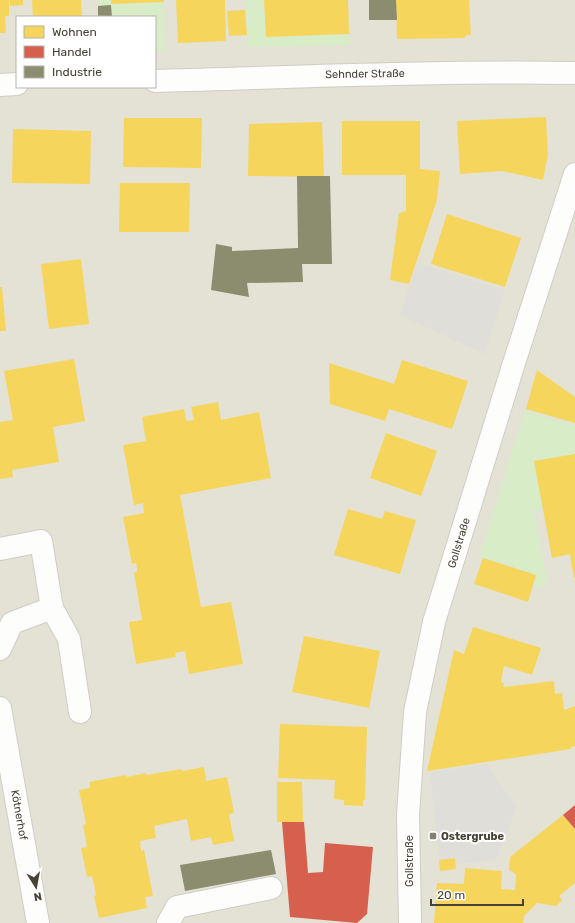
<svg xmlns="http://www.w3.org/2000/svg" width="575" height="923" font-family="Rubik,sans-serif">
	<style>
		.residential { fill: #e4e2d5; fill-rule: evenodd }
		.green { fill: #d8ecc8 }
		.parking { fill: #dfded8 }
		.homes { fill: #f6d55c }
		.shops { fill: #d6604d }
		.industry { fill: #8c8c6e }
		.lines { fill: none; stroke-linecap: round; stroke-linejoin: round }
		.minor-casing { stroke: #cecdc6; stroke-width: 24 }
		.minor { stroke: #fdfdfc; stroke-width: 22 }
		.poi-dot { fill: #827f74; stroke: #fff; stroke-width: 1.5 }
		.labels { text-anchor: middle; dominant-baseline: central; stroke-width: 4; stroke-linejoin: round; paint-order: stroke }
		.street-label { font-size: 11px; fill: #464235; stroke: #fff }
		.poi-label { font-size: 11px; font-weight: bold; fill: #464235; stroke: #fff; text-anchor: start }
	</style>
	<rect width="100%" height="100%" fill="#f0efe8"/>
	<path class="residential" d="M0,0h575v923h-575zM17,17h138v70h-138z"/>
	<g class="green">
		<path d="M98,0h13v4l53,-2 1,49h-10v-34h-43l-1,-12 -13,1z"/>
		<path d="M246,0h18l2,37 83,-3 1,11 -102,2z"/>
		<path d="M525,411l50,14v29l-41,7 9,48 -9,2 14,73 -8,3 -7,-3 3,-9 -57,-19z"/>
	</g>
	<g class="parking">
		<path d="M417,263l88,27 -21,64 -84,-39z"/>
		<path d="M486,764l31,43 -21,53 -40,4 -1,-6 -16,2 -9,-88z"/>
	</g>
	<g class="homes">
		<path d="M0,0h9v16h-4l1,17h-6z"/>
		<path d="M10,0h13v5l-13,1z"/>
		<path d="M32,0h49l1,17h-49z"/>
		<path d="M111,0h53v2l-53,2z"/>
		<path d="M176,0h49l1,41 -48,2z"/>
		<path d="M264,0h84l1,34 -83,3z"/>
		<path d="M396,0h73l2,35h-5l-1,3 -68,1z"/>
		<path d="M245,10l2,25 -18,1 -2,-25z"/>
		<path d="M546,117l2,38 -5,25 -41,-9 -42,3 -3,-53z"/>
		<path d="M124,118h78l-1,50 -78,-1z"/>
		<path d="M342,121h78v48l20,2 -3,29 -28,84 -19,-4 9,-67 7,-2v-36h-64z"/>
		<path d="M322,122l2,55 -76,-1 1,-52z"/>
		<path d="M13,129l78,2 -1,53 -78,-1z"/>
		<path d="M120,183h70l-1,49h-70z"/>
		<path d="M447,214l74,24 -16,49 -74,-23z"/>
		<path d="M81,259l8,65 -40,5 -8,-65z"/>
		<path d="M0,287h2l4,44h-6z"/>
		<path d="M74,359l11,62 -32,6 6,35 -47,8 1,7 -13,2v-57l13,-2 -9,-49z"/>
		<path d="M402,360l66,21 -16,48 -63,-20 -4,12 -55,-17 -1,-41 65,21z"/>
		<path d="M537,370l38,27v26l-49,-14z"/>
		<path d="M218,402l3,18 38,-8 12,66 -91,17 21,112 30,-5 12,62 -54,10 -4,-23 -10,2 1,4 -40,7 -7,-42 13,-2 -8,-47 3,-1v-4l-1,-5 -4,1 -9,-47 21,-4 -1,-10 -9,2 -11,-60 23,-4 -4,-24 42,-8 2,12 8,-1 -3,-13z"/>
		<path d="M386,433l51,18 -16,45 -51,-18z"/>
		<path d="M575,454v124h-1l-4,-24 -18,4 -18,-97z"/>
		<path d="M348,509l34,10 3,-8 31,9 -16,54 -66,-19z"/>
		<path d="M483,558l53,17 -8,27 -54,-18z"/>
		<path d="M473,627l68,21 -9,27 -28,-9 -3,16 3,1 -1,4 51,-6 1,13 7,-1 2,17 11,-4v40l-4,1v2l-144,22 27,-121 10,4z"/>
		<path d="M304,636l76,15 -11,57 -77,-16z"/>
		<path d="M280,724l87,3 -2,73h-2v6l-19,-1v-5l-10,-1 1,-19 -57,-2z"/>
		<path d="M204,767l2,14 21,-4 7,36 -5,1 5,27 -21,4 -2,-8 -20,4 -4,-22 -33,7 2,12 -16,3 1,10 3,-1 9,46 -8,1 2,11 -48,10 -5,-22 2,-1 -4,-19 -5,1 -6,-29 6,-1 -4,-22 3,-1 -7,-34 11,-2 -1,-6 37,-7 1,2 19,-4v2l36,-6v2z"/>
		<path d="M277,782h25l1,40h-26z"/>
		<path d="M563,815l12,14v54l-16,13 3,4 -6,6 -19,-3 -13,13 -1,7h-89l3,-40 27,1 1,-16 37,3 -1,18 14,1 1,-16 -7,-4 1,-13z"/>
		<path d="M455,858l1,11 -16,2 -1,-11z"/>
	</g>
	<g class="shops">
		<path d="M575,805v24l-12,-14z"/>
		<path d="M282,822h22l4,51 15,-1 2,-29 48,4 -6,67 -10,9 -67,-6z"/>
	</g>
	<g class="industry">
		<path d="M369,0h27l1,20h-28z"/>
		<path d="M111,5l1,12h-14v-11z"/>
		<path d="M297,176h33l2,88h-30l1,18 -56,1 2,14 -38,-7 5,-46 16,3v4l66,-3z"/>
		<path d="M271,850l5,24 -91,17 -5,-26z"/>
	</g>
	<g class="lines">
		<defs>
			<g id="minor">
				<path d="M155,81c140,-4 280,-10 420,-8"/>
				<path d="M0,85l17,-1"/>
				<path d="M0,549l41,-8 11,67 -40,15 -12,26"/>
				<path d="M52,608l17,31 11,73"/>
				<path d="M0,708l38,215"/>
				<path d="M168,923l9,-16 94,-19"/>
				<path d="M410,923l-2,-108 7,-103 19,-90 80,-259 61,-189"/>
			</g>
		</defs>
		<use href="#minor" class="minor-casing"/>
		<use href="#minor" class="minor"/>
	</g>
	<rect class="poi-dot" x="429" y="832" width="8" height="8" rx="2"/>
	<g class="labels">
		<g class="street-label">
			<text transform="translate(365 74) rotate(-1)">Sehnder Straße</text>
			<text transform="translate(459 543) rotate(-73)">Gollstraße</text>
			<text transform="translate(19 815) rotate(80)">Kötnerhof</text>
			<text transform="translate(409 861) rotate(-90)">Gollstraße</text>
		</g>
		<g class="poi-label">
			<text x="441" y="836">Ostergrube</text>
		</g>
	</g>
	<rect x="16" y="16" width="140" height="72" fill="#ffffff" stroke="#b5b3ae"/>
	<rect x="24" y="26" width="20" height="12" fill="#f6d55c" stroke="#b5b3ae"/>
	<text x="52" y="36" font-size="12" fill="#464235">Wohnen</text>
	<rect x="24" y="46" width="20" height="12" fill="#d6604d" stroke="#b5b3ae"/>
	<text x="52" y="56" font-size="12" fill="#464235">Handel</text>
	<rect x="24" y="66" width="20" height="12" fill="#8c8c6e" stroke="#b5b3ae"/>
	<text x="52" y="76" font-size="12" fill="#464235">Industrie</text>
	<g transform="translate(36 887) rotate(169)" stroke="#ffffff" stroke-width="3" paint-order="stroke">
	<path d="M0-3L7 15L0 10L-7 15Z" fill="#464235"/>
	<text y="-6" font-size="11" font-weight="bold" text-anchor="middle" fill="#464235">N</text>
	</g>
	<path d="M431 899v6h92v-6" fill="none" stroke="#464235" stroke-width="2"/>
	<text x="437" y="899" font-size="12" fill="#464235" stroke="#ffffff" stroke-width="3" paint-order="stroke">20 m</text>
</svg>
